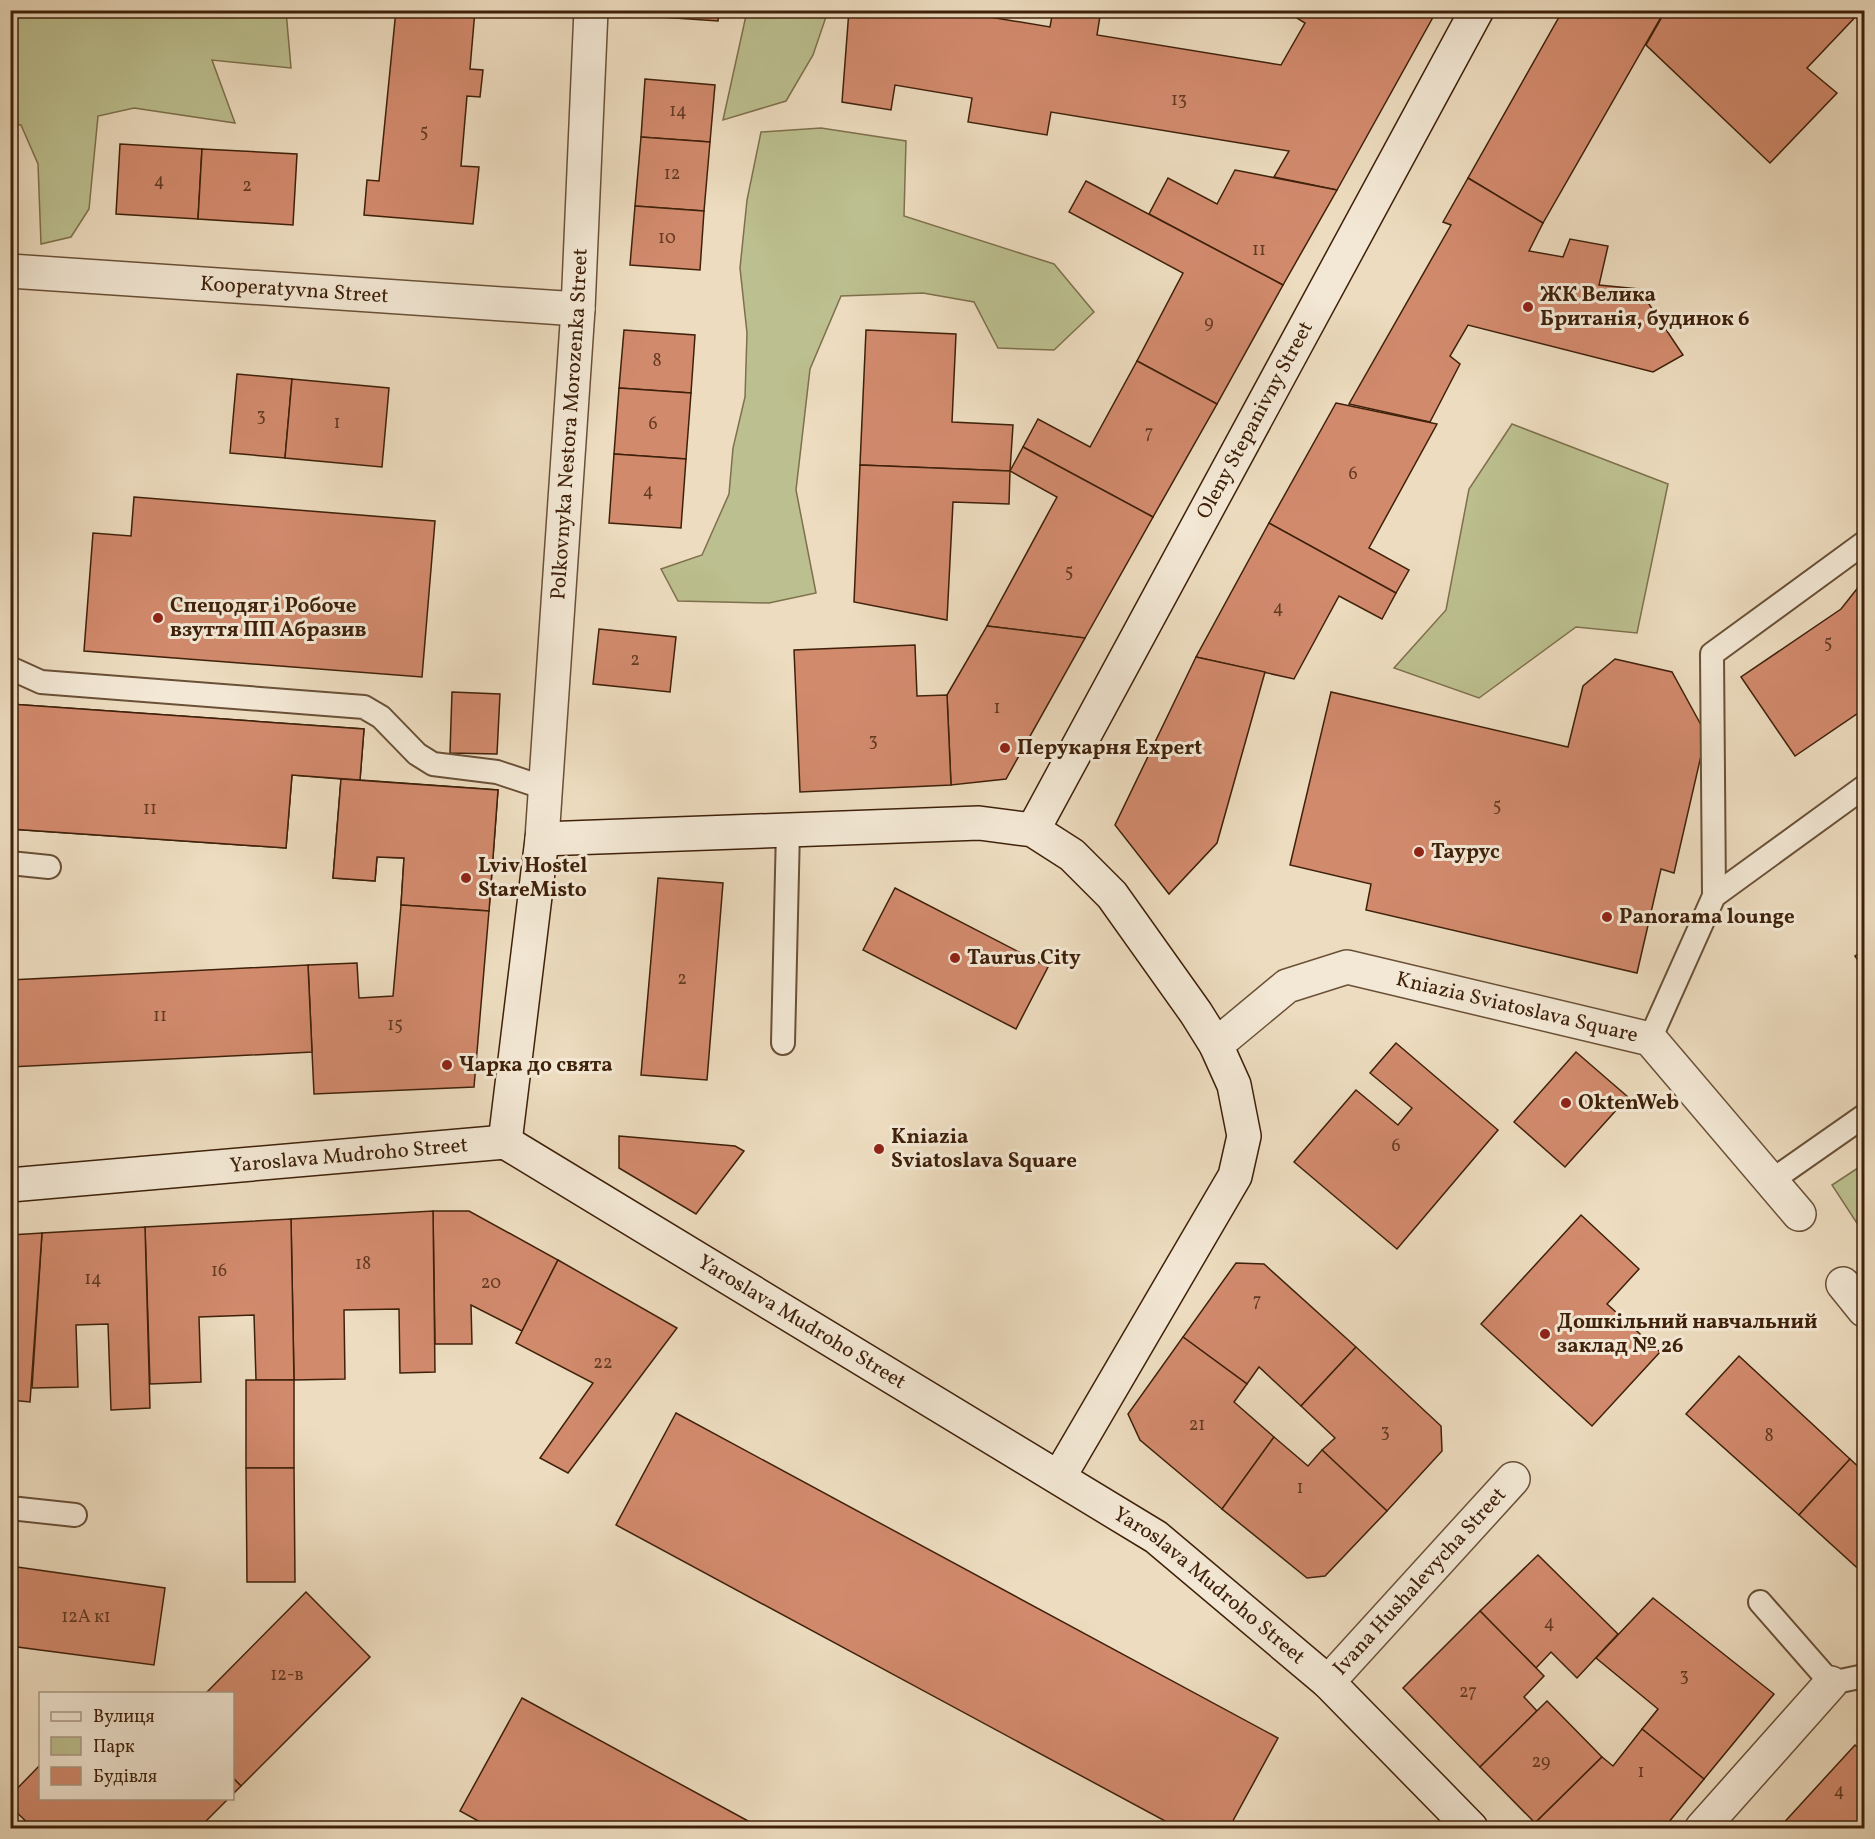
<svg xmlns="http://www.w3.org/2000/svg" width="1875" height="1839" font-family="Vollkorn,serif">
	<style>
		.green { fill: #bcbf8f; stroke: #7e704c; stroke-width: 1.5 }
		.building { fill: #d28a6d; stroke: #3f210a; stroke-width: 1.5 }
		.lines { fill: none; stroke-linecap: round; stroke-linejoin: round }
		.lane-casing { stroke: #6a5037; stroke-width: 26 }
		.street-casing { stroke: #6a5037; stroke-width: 36 }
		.secondary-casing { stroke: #3f210a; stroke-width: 36 }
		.lane { stroke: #f3e8d5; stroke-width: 22 }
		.street { stroke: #f3e8d5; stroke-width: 33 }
		.secondary { stroke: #f3e8d5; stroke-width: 33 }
		.poi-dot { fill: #8f2418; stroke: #f3e8d5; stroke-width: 2 }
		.labels { text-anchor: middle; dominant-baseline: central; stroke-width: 6; stroke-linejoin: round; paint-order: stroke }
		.number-label { font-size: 18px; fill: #643b23 }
		.street-label { font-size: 21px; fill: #3f210a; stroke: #f3e8d5 }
		.poi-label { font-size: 21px; font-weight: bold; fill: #3f210a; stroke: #f3e8d5; text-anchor: start }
	</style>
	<rect width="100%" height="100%" fill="#eddcbf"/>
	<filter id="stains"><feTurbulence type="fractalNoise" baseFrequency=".00333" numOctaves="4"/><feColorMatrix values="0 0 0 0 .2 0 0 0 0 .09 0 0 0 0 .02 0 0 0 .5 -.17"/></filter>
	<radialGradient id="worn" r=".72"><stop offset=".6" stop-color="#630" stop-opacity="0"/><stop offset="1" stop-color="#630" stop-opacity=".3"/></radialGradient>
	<g class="green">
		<path d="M11,10l275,1 5,57 -79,-8 23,63 -101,-15 -36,8 -9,93 -18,28 -30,7 -3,-80 -17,-39h-10z"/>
		<path d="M747,11h81l-15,44 -27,46 -63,19z"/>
		<path d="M821,128l85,13 -2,75 150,48 40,48 -40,38 -56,-2 -24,-46 -51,-9 -82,3 -31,73 -14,121 20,103 -47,10 -91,-2 -17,-32 41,-14 27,-61 4,-46 12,-51 2,-64 -7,-65 7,-68 14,-68z"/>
		<path d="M1512,424l156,60 -31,149 -61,-6 -97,71 -85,-30 52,-58 23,-121z"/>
		<path d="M1864,1164v70l-32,-49z"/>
	</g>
	<g class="building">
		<path d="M396,10h79l-5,59 13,1 -3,27 -13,-1 -6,70 18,1 -6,57 -109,-9 3,-35 12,1z"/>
		<path d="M647,10h72l-1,11 -72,-5z"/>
		<path d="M849,10h99l102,17 3,-17h48l-4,25 184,30 24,-42 -13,-8 2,-5h143l-100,180 -63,-13 15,-26 -238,-39 -4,23 -79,-13 4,-24 -77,-13 -4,25 -49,-8z"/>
		<path d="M1563,10h102l-122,213 -75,-45z"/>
		<path d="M1666,10h196l-55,58 30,25 -67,70 -124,-118z"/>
		<path d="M645,79l70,6 -5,57 -69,-5z"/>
		<path d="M641,137l69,5 -6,69 -69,-5z"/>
		<path d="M120,144l82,5 -4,70 -82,-5z"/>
		<path d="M202,149l95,5 -4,71 -95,-6z"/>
		<path d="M1235,170l102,20 -54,95 -134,-71 19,-36 49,26z"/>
		<path d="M1468,178l75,45 -14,28 34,6 7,-18 38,7 -9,39 40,4 44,66 -30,17 -185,-47 -18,31 10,8 -30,58 -81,-18 102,-179 -8,-3z"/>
		<path d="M1086,181l197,104 -66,119 -80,-43 46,-88 -114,-61z"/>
		<path d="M635,206l69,5 -4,59 -70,-5z"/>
		<path d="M624,330l71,5 -4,58 -72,-5z"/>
		<path d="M866,330l90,4 -4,88 61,3 -3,46 -150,-6z"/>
		<path d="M1137,361l80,43 -64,113 -130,-70 15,-28 52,28z"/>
		<path d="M237,374l55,5 -7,79 -55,-5z"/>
		<path d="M292,379l97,9 -7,79 -97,-9z"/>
		<path d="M619,388l72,5 -5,66 -72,-5z"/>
		<path d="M1336,403l101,21 -68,124 40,22 -13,23 -127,-70z"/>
		<path d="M1023,447l130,70 -68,121 -98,-12 70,-129 -47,-26z"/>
		<path d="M614,454l72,5 -5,69 -72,-5z"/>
		<path d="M860,465l150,6 -1,33 -56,-2 -6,118 -93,-18z"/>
		<path d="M134,497l301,24 -13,156 -338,-26 9,-118 38,3z"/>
		<path d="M1269,523l127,70 -14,26 -43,-23 -45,83 -98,-22z"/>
		<path d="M1864,580v129l-69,47 -54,-79 100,-68z"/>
		<path d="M987,626l98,12 -79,141 -55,6 -4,-90z"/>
		<path d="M599,629l77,8 -6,55 -77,-8z"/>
		<path d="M915,645l2,51 30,-1 4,90 -151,7 -6,-142z"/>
		<path d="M1196,657l69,15 -48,171 -48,51 -54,-69z"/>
		<path d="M1615,659l57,13 34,62 -32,139 -13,-4 -24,104 -271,-63 5,-26 -81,-19 41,-173 237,55 15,-61z"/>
		<path d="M452,692l48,2 -3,60 -47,-1z"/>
		<path d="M10,704l354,25 -4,51 138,10 -9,121 -88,-6 3,-47 -27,-1 -2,24 -42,-3 8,-99 -49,-4 -6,73 -276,-19z"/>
		<path d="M10,704l354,25 -4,51 -68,-5 -6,73 -276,-19z"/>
		<path d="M341,779l157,11 -9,121 -88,-6 3,-47 -27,-1 -2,24 -42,-3z"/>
		<path d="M658,878l65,5 -16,197 -66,-5z"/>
		<path d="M895,888l153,79 -32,62 -153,-79z"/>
		<path d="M401,905l88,6 -15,176 -160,7 -6,-129 49,-2 2,35 34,-2z"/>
		<path d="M1864,950v20l-9,-14z"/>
		<path d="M308,965l4,87 -302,15v-87z"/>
		<path d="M1396,1043l102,87 -101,119 -103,-87 62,-72 42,35 14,-17 -42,-35z"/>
		<path d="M1576,1052l52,45 -63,70 -51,-45z"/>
		<path d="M619,1136l116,10 9,5 -48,63 -77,-46z"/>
		<path d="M433,1211h36l89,49 -36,71 -51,-26 1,39h-37z"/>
		<path d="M433,1211l2,161 -35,1 -1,-64 -55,1 1,69 -51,1 -3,-161z"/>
		<path d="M1581,1215l58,54 -32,35 53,48 -68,74 -111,-102z"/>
		<path d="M291,1219l3,161h-38l-2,-65 -55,2 2,65 -51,2 -5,-157z"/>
		<path d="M145,1227l5,181 -39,2 -3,-86 -32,1 2,62 -46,1 10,-155z"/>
		<path d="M42,1233l-12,169 -20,-2v-165z"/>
		<path d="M558,1260l119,68 -109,145 -28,-15 53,-75 -77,-40z"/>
		<path d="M1236,1263l28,1 92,83 -55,59 -42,-39 -12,17 -64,-47z"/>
		<path d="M1183,1337l64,47 -13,18 40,35 -52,72 -82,-69 -12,-26z"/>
		<path d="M1356,1347l85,79 1,25 -55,60 -65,-61 13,-12 -34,-32z"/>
		<path d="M1739,1356l111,103 -51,56 -113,-101z"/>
		<rect x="246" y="1380" width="48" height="88"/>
		<path d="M676,1413l602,325 -49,90h-51l-562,-303z"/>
		<path d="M1274,1437l34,29 14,-16 65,61 -62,65 -18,2 -85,-69z"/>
		<path d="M1850,1459l14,13v102l-65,-59z"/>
		<path d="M246,1468h48l1,114h-48z"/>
		<path d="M1538,1555l80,79 -41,44 -26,-26 -15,16 -56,-57z"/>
		<path d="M10,1566l155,22 -11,77 -144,-19z"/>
		<path d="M306,1592l64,65 -129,129 -9,-9v-83h-27z"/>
		<path d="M1653,1598l121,96 -70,85 -62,-50 16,-20 -62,-51z"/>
		<path d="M1480,1611l64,65 -20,21 13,14 -57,56 -77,-79z"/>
		<path d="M522,1698l239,130h-270l-31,-17z"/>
		<path d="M1547,1701l55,56 -67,66 -55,-56z"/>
		<path d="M1642,1729l62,50 -40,49h-124l-5,-5 67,-66 11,9z"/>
		<path d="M1855,1745l9,8v75h-85z"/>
		<path d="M40,1765v33h189l-30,30h-166l-23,-22v-10z"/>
		<path d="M232,1777l9,9 -9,9z"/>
	</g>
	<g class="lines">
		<defs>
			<g id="lane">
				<path d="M10,668l31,14 323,25 17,10 36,37 16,10 64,8 48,16"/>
				<path d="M10,863l39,4"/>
				<path d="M1714,896l-2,-242 152,-111"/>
				<path d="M1650,1039l64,-143 150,-109"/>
				<path d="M783,1043l5,-213"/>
				<path d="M1771,1181l93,-65"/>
				<path d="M10,1508l65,7"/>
				<path d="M1760,1602l71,81 33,-7"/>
			</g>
			<g id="street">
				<path id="s1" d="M10,271l568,38"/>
				<path id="s2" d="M542,839l36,-530 13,-299"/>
				<path id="s3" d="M1216,1045l71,-59 60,-19 303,72 149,175"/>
				<path d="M1843,1284l21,26"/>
				<path id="s4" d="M1328,1682l185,-203"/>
				<path d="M1702,1828l129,-145"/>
			</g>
			<g id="secondary">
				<path id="s5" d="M1033,830l444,-820"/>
				<path d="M505,1142l37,-303 437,-16 54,7 39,25 40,40 84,118 20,32 18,40 10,51 -9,40 -176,301"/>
				<path id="s6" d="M10,1185l495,-43 651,395 172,145 143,146"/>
			</g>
		</defs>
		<use href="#lane" class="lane-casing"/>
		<use href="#street" class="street-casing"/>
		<use href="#secondary" class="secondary-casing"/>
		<use href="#lane" class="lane"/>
		<use href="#street" class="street"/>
		<use href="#secondary" class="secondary"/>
	</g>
	<g class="poi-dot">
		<circle cx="1528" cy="307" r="6"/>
		<circle cx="158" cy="618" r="6"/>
		<circle cx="1005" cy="748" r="6"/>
		<circle cx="1419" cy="852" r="6"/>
		<circle cx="466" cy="878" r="6"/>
		<circle cx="1607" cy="917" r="6"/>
		<circle cx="955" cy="958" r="6"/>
		<circle cx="447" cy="1065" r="6"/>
		<circle cx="1566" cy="1103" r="6"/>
		<circle cx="879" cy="1149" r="6"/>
		<circle cx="1545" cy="1334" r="6"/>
	</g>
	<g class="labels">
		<g class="number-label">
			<text x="1179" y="100">13</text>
			<text x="678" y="111">14</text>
			<text x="424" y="132">5</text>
			<text x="672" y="174">12</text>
			<text x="159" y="181">4</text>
			<text x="247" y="186">2</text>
			<text x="667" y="238">10</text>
			<text x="1259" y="250">11</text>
			<text x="1209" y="323">9</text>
			<text x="657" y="361">8</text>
			<text x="261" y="416">3</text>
			<text x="337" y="423">1</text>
			<text x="653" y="424">6</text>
			<text x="1149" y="433">7</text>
			<text x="1353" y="474">6</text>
			<text x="648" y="491">4</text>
			<text x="1069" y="572">5</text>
			<text x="1278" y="608">4</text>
			<text x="1828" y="643">5</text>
			<text x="635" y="660">2</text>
			<text x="997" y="708">1</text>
			<text x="873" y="741">3</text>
			<text x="1497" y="806">5</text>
			<text x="150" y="809">11</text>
			<text x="682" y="979">2</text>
			<text x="160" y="1016">11</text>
			<text x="395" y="1025">15</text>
			<text x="1396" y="1146">6</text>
			<text x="363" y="1264">18</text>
			<text x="219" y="1271">16</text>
			<text x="93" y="1279">14</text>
			<text x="491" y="1283">20</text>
			<text x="1257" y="1301">7</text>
			<text x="603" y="1363">22</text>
			<text x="1197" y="1425">21</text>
			<text x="1385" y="1432">3</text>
			<text x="1769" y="1436">8</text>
			<text x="1300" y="1488">1</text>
			<text x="86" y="1617">12А к1</text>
			<text x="1549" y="1623">4</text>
			<text x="287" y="1675">12-в</text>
			<text x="1684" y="1676">3</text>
			<text x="1468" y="1692">27</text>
			<text x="1541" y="1762">29</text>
			<text x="1641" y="1772">1</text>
			<text x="1839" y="1791">4</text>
		</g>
		<g class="street-label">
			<text stroke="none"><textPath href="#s1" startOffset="285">Kooperatyvna Street</textPath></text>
			<text stroke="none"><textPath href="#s5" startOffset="466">Oleny Stepanivny Street</textPath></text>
			<text stroke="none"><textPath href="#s2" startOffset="416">Polkovnyka Nestora Morozenka Street</textPath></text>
			<text stroke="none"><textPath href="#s3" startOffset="330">Kniazia Sviatoslava Square</textPath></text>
			<text stroke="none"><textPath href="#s6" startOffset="340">Yaroslava Mudroho Street</textPath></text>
			<text stroke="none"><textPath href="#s6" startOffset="844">Yaroslava Mudroho Street</textPath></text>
			<text stroke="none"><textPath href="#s4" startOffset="136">Ivana Hushalevycha Street</textPath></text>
			<text stroke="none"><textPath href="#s6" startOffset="1330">Yaroslava Mudroho Street</textPath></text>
		</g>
		<g class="poi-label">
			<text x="1540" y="295">ЖК Велика<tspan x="1540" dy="24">Британія, будинок 6</tspan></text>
			<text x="170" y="606">Спецодяг і Робоче<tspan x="170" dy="24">взуття ПП Абразив</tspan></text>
			<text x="1017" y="748">Перукарня Expert</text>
			<text x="1431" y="852">Таурус</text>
			<text x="478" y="866">Lviv Hostel<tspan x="478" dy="24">StareMisto</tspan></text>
			<text x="1619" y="917">Panorama lounge</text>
			<text x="967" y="958">Taurus City</text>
			<text x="459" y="1065">Чарка до свята</text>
			<text x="1578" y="1103">OktenWeb</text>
			<text x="891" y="1137">Kniazia<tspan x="891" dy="24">Sviatoslava Square</tspan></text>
			<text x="1557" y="1322">Дошкільний навчальний<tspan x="1557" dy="24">заклад № 26</tspan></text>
		</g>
	</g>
	<rect width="1875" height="1839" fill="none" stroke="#eddcbf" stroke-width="36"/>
	<rect x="12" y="12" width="1851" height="1815" fill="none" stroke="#3f210a" stroke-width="3"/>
	<rect x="18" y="18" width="1839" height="1803" fill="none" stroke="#3f210a" stroke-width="1.5"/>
	<rect x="39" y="1692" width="195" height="108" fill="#f3e8d5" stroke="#ab9884" stroke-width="1.5"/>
	<rect x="51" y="1712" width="30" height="9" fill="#f3e8d5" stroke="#ab9884" stroke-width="1.5"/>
	<text x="93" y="1722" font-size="18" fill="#3f210a">Вулиця</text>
	<rect x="51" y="1737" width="30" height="18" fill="#bcbf8f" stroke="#ab9884" stroke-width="1.5"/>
	<text x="93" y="1752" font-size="18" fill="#3f210a">Парк</text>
	<rect x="51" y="1767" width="30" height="18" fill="#d28a6d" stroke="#ab9884" stroke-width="1.5"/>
	<text x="93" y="1782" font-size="18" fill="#3f210a">Будівля</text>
	<rect width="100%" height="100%" filter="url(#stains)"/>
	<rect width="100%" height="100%" fill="url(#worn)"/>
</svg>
